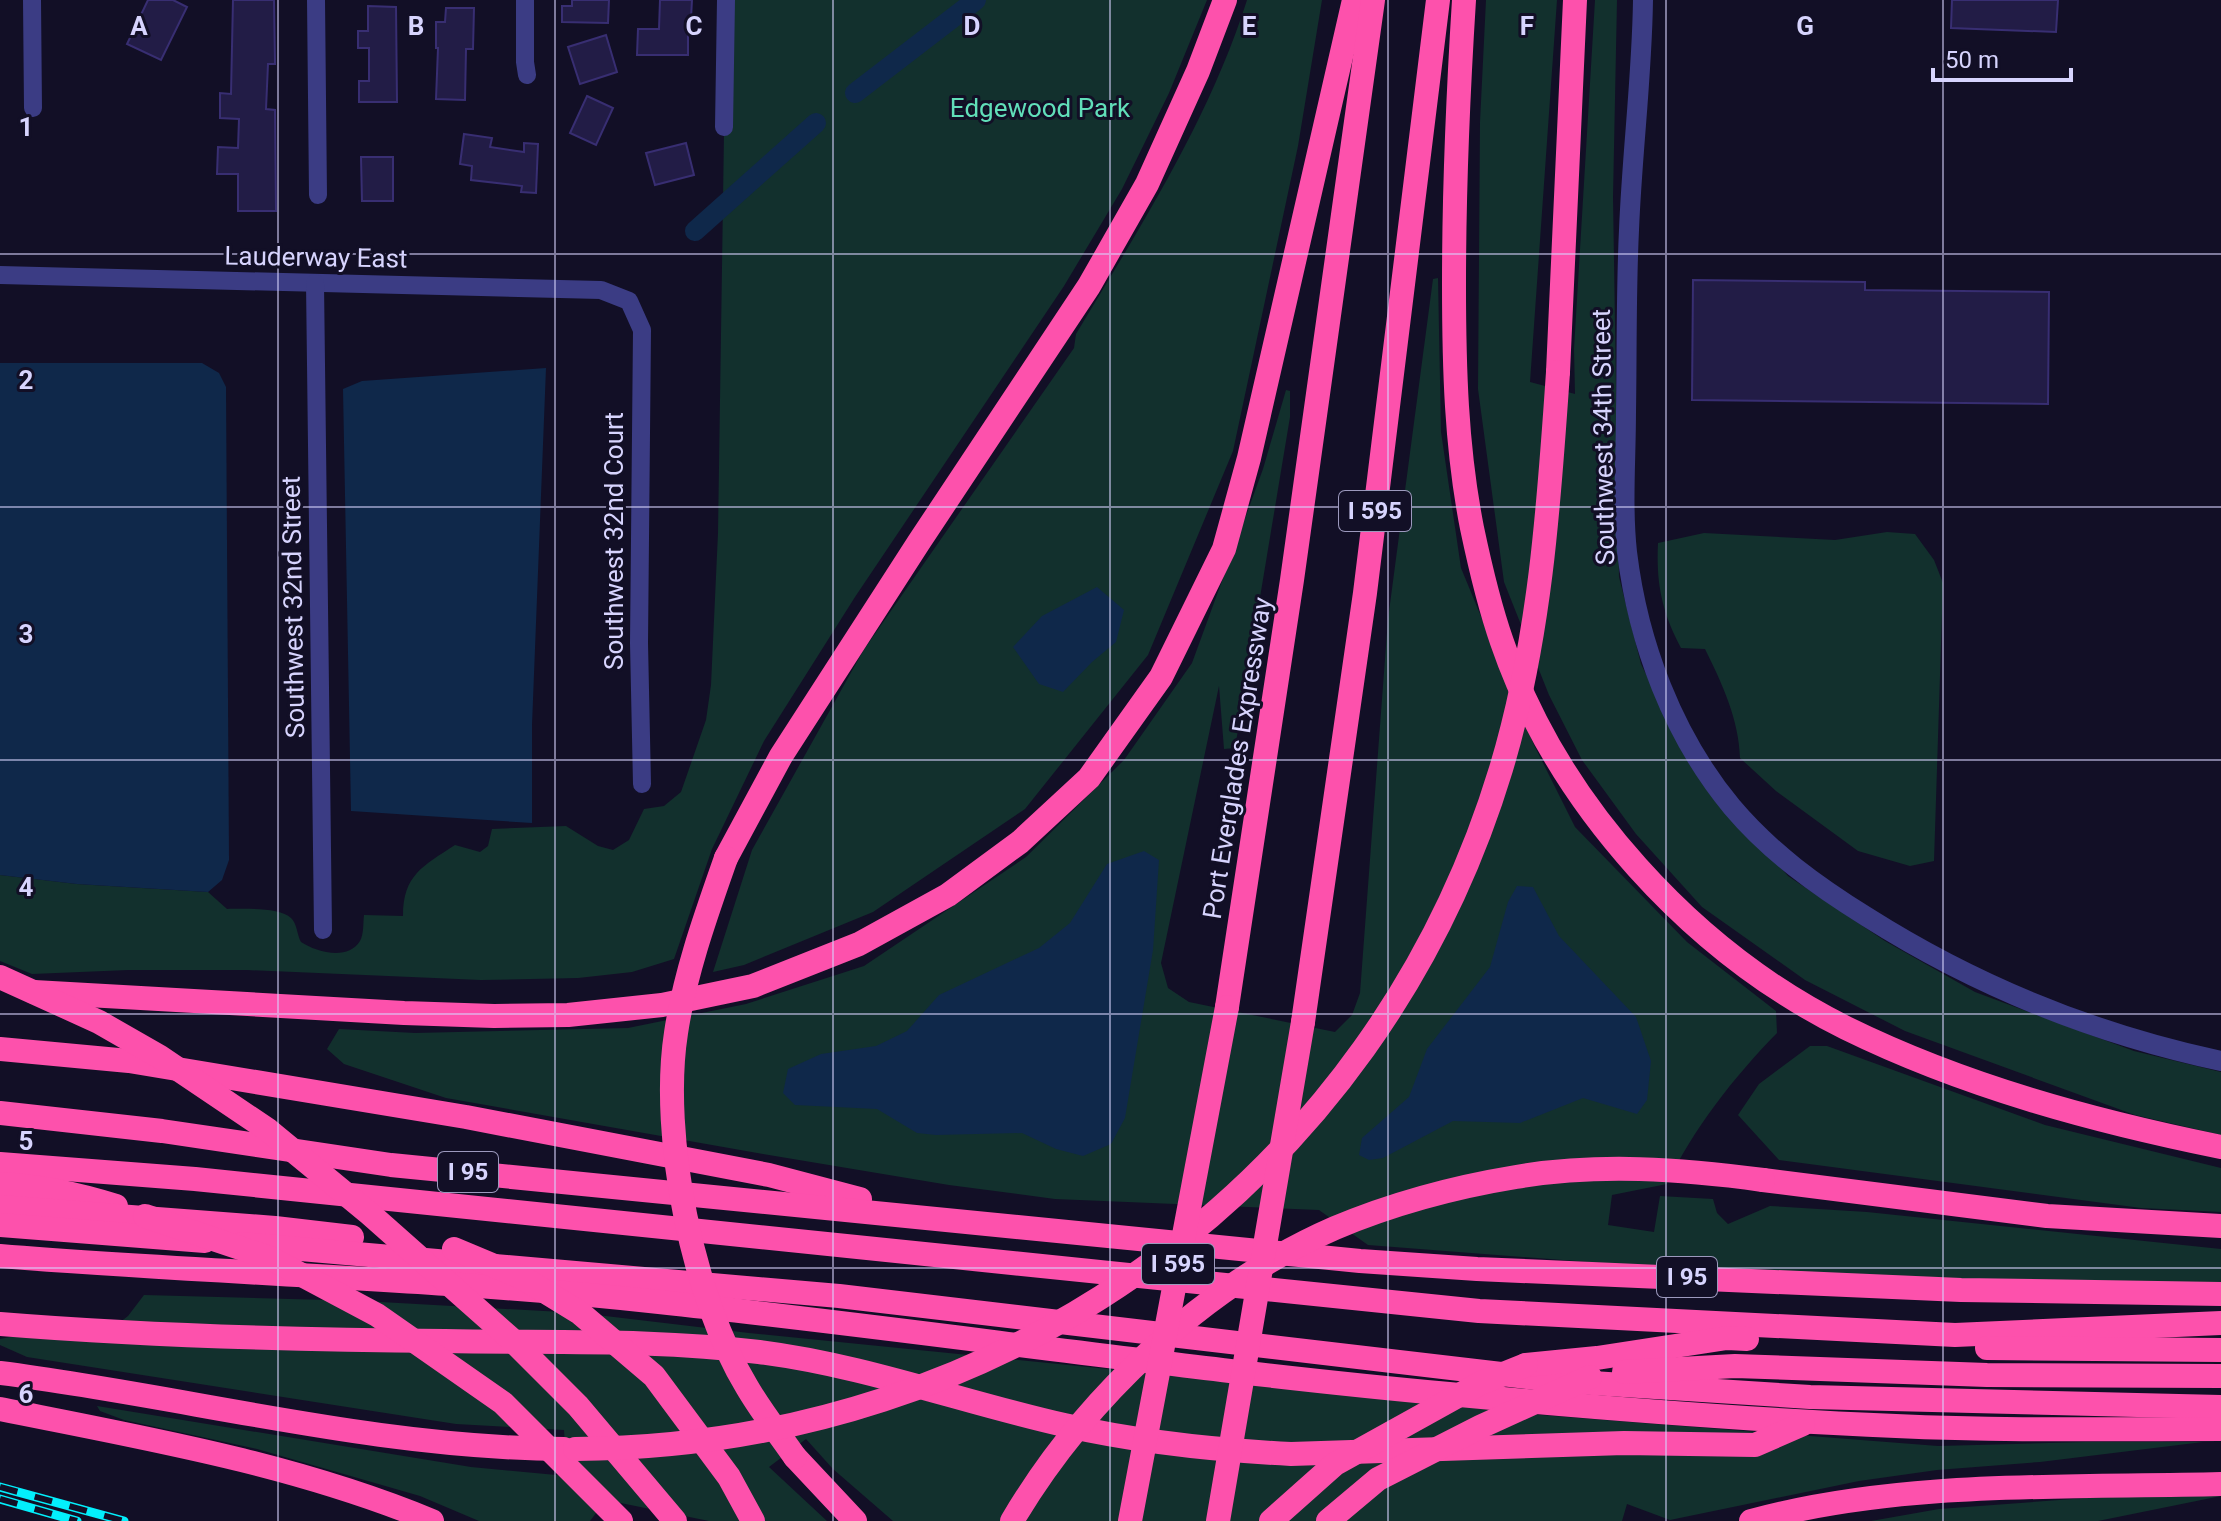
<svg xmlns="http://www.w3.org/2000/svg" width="2221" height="1521" font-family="Roboto,sans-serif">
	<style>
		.green { fill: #12302d }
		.water { fill: #0f284a }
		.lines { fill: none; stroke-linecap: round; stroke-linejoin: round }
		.canal { stroke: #0f284a; stroke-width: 20 }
		.building { fill: #221c46; stroke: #382e72; stroke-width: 2 }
		.minor { stroke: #3b3c84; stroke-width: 18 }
		.tertiary { stroke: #3b3c84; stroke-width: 20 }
		.motorway { stroke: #fd51ac; stroke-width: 24 }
		.rail-casing { stroke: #03effc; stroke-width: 9 }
		.rail { stroke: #120f26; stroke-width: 6; stroke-dasharray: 18; stroke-linecap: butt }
		.motorway-bridge { stroke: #fd51ac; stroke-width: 24 }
		.grid { fill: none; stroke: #d7d4fe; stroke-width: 2; stroke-opacity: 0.55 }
		.labels { text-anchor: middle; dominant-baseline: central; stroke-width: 6; stroke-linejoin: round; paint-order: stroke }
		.shield { fill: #120f26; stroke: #9c99bd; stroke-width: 2 }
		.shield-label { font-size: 24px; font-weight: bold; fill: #d7d4fe }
		.park-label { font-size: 26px; fill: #61deb9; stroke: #120f26 }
		.street-label { font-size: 26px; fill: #d7d4fe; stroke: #120f26 }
		.grid-label { font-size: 26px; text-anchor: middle; font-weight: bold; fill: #d7d4fe; stroke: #120f26; stroke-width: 6; stroke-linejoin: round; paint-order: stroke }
	</style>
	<rect width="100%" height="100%" fill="#120f26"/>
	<g class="green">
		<path d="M726,0h481l-38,93 -47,96 -58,97 -209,311 -91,144 -52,108 -38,110 -42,13 -54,6 -97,2 -234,-10h-119l-96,4 -32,-13v-86l77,9 131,8 19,17c16,0 53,-2 64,9 6,5 6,17 10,24 15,10 47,19 59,-1 4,-7 3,-18 4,-26l39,1c0,-41 20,-50 52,-71l25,7 8,-6 4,-17 74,-3 32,20 15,4 16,-10 15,-31 20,-3 17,-14 25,-72 5,-35 7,-152z"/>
		<path d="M1247,0h75l-24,146 -65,305 -85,204 -123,154 -152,103 -129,53 -31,7 39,-122 111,-199 211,-303 2,-14c64,-107 133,-214 171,-334z"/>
		<path d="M1486,0h71l-27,382 45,12 -1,-45 21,-349h22l-4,197 6,380 22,87 49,101 98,111 97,65 90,51 159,59 87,21v63l-86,-20 -230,-84 -100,-51 -103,-73 -66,-73 -54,-74 -33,-65 -45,-113 -26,-193 2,-267z"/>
		<path d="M1438,278l3,154 20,136 73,177 41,82 112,115 89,69 1,22c-43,44 -84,96 -110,151l-55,11 -4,30 46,7 6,-36 53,3 4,14 11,11 42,-18 97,6 354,37v40l-450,-13 -403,-31 -49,-35 -264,-11 -106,-14 -186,-31 -317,-56 -102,-34 -17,-15 12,-20 76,4 213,-5 118,-24 118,-38 162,-109 98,-97 68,-97 71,-194 23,-79 4,1v26l-55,331 -11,1 -5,-63 -58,277 7,25 21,14 146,30 17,-17 8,-22 28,-374 45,-340z"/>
		<path d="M1887,532l28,2 19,26 9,23 -9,278 -24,5 -52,-15 -82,-60 -36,-33c-1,-38 -18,-75 -35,-109l-24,-1c-19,-36 -25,-64 -23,-105l46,-10 131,7z"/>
		<path d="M1810,1046h17l218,79 176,43v44l-80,-4 -362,-48 -41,-45 21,-31z"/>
		<path d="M144,1295l219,6 217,12 169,20 568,57 211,24 410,32 147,-4h118l-163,20 -103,8 -78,11 -189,39 -43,-16 -5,17h-729l-60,-52 -27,-30 -37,28 58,54h-118l-103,-21 -16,21h-111l-59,-25 -163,-47 -133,-29 -24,-9 -3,-5 374,61 96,9 -3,-46 -108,-6 -429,-67 -27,-12v-6l34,-7 76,-2 18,-14z"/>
		<path d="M2221,1488v8l-123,25h-227l68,-12z"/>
	</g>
	<g class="water">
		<path d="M0,363h202l17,10 7,14 3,473 -7,20 -14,12 -131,-8 -77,-9z"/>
		<path d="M546,368l-14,357v98l-181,-12 -8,-422 19,-8z"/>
		<path d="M1097,587l27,23 -8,32 -24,20 -29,30 -24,-8 -26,-37 29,-31z"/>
		<path d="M1144,851l15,9 -6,90 -28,168 -14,26 -28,12 -27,-7 -34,-16 -86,2 -19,-2 -40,-24 -82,-4 -12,-12 5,-24 33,-15 55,-8 31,-15 32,-36 100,-47 31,-25 37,-59z"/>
		<path d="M1517,886l16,1 26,49 77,81 15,44 -4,39 -10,14 -54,-16 -63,25 -67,-2 -70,37 -14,2 -10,-5 3,-17 47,-41 18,-48 63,-82 18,-65z"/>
	</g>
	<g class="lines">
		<g class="canal">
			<path d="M855,93l121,-93"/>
			<path d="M695,231l121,-108"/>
		</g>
	</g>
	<g class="building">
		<path d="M148,0h25l14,7 -26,53 -34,-16z"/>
		<path d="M233,0h41l1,64h-7l-2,45 9,1 1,101h-38v-37h-21l1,-27 20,1 1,-29 -19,-1v-25l11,1z"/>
		<path d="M572,0h37l-1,23 -46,-1v-16h10z"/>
		<path d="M660,0h32l-1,18h-3v37h-51l1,-26h21z"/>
		<path d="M1952,0h106l-2,32 -105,-4z"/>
		<path d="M368,6l28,1 1,95h-38v-21h10v-33h-11v-17h10z"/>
		<path d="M446,8h28l-1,41h-7l-1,51 -29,-1 2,-51h-2v-26h9z"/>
		<path d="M606,35l11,37 -37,12 -12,-37z"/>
		<path d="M587,96l26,12 -17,37 -26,-12z"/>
		<path d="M464,134l28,4 -2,9 34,5v-9l14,1 -2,49 -15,-1 1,-6 -51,-6 1,-14 -12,-2z"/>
		<path d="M686,143l8,32 -39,10 -9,-32z"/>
		<path d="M361,157h32v44h-31z"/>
		<path d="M1693,280l172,2v8l184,2 -1,112 -356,-4z"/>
	</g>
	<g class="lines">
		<g class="minor">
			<path d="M32,0l1,108"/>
			<path d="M316,0l2,195"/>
			<path d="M525,0v62l2,13"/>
			<path d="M724,127l2,-127"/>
			<path d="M0,275l601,15 28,11 13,29 -3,313 3,141"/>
			<path d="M315,283l8,647"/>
		</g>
		<path class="tertiary" d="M1643,0c-1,77 -11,153 -14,230 -3,61 -2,121 -3,182 0,46 -4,94 1,140 11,91 46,184 105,255 38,45 85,79 135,110 109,69 228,117 354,144"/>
		<g class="motorway">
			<path d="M1464,0c-6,95 -10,189 -10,284 0,82 2,163 18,244 8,38 17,77 30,114 56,163 191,310 344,386 118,58 247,93 375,119"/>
			<path d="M1558,372l17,-372"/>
			<path d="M726,858l55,-102 138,-214 170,-256 58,-102 51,-113 27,-71"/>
			<path d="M34,992l370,21 90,3 74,-1 94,-10 91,-19 106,-42 89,-49 72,-53 69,-64 72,-101 63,-128 25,-91 105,-458"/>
			<path d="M1227,1007l65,-427 81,-580"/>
			<path d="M1303,1022l62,-429 73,-593"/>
			<path d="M0,1049l129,12 337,56 303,58 91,24"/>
			<path d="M0,1113l162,18 229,34 969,96 117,8 484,21 260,4"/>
			<path d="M0,1164l195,15 1284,132 476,24 266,-12"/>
			<path d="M1763,1180l284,36 174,10"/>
			<path d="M0,1184c40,2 78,10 116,22"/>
			<path d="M0,1207l275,21 77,9"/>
			<path d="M0,1225l205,16"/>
			<path d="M242,1244l597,52 722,85 249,16 411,10"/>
			<path d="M0,1256c220,18 440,22 659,46 264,28 526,68 790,92 149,14 298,26 447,32 108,5 217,3 325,3"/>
			<path d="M0,1324c148,12 296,16 445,17 104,2 210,-2 314,11 104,13 203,50 305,73 74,17 151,25 227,29l333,-11 131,2 48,-21"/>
			<path d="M1987,1348l234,2"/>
			<path d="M1526,1365l71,-7 130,-20 20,1"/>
			<path d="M1624,1372l111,-6 252,9 234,1"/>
			<path d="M0,1373c188,24 374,75 564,76"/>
			<path d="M0,1409c145,29 295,55 432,112"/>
			<path d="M795,1457l60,64"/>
			<path d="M1751,1521c150,-41 315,-33 470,-37"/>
		</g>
		<defs>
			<g id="rail">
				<path d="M0,1487l124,34"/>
				<path d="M0,1499l77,22"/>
			</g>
		</defs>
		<use href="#rail" class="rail-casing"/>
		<use href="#rail" class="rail"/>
		<g class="motorway-bridge">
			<path d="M726,858c-20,57 -41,115 -50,175 -16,103 17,265 71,354 14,24 32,47 48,70"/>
			<path d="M0,977l99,45 61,35 108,73 102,84 140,124 68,68 97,115"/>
			<path d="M145,1216l125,42 107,57 126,88 118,118"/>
			<path d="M454,1249l69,29 57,35 74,63 75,101 24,44"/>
			<path d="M575,1449c428,-2 801,-268 926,-680 39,-129 48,-264 57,-397"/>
			<path d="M1012,1521c72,-122 192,-236 323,-293 57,-24 120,-41 181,-51 82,-14 166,-8 247,3"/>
			<path d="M1130,1521l97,-514"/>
			<path d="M1218,1521l85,-499"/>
			<path d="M1271,1521l64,-57 146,-81 45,-18"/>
			<path d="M1328,1521l50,-42 102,-52 110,-50"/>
		</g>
	</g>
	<path class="grid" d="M278,0v1521M555,0v1521M833,0v1521M1110,0v1521M1388,0v1521M1666,0v1521M1943,0v1521M0,254h2221M0,507h2221M0,760h2221M0,1014h2221M0,1268h2221"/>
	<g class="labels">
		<g class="shield">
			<rect x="1339" y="491" width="72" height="40" rx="6"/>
			<rect x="438" y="1152" width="60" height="40" rx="6"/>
			<rect x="1142" y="1244" width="72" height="40" rx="6"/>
			<rect x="1657" y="1257" width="60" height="40" rx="6"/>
		</g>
		<g class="shield-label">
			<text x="1375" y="511">I 595</text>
			<text x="468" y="1172">I 95</text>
			<text x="1178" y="1264">I 595</text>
			<text x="1687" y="1277">I 95</text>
		</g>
		<g class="park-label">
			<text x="1040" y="108">Edgewood Park</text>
		</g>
		<g class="street-label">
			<text transform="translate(316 257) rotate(1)">Lauderway East</text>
			<text transform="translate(1603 437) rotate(-91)">Southwest 34th Street</text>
			<text transform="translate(614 541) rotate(-90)">Southwest 32nd Court</text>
			<text transform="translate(293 607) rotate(-91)">Southwest 32nd Street</text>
			<text transform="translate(1237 758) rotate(-81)">Port Everglades Expressway</text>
		</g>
	</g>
	<g class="grid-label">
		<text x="139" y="35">A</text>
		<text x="416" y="35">B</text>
		<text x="694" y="35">C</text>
		<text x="972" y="35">D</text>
		<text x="1249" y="35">E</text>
		<text x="1527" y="35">F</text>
		<text x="1805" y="35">G</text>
		<text x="26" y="136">1</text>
		<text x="26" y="389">2</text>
		<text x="26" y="643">3</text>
		<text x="26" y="896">4</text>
		<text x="26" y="1150">5</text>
		<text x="26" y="1403">6</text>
	</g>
	<path d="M1933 68v12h138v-12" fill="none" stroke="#d7d4fe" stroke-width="4"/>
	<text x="1945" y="68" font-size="24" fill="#d7d4fe" stroke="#120f26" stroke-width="6" paint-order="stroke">50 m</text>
</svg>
